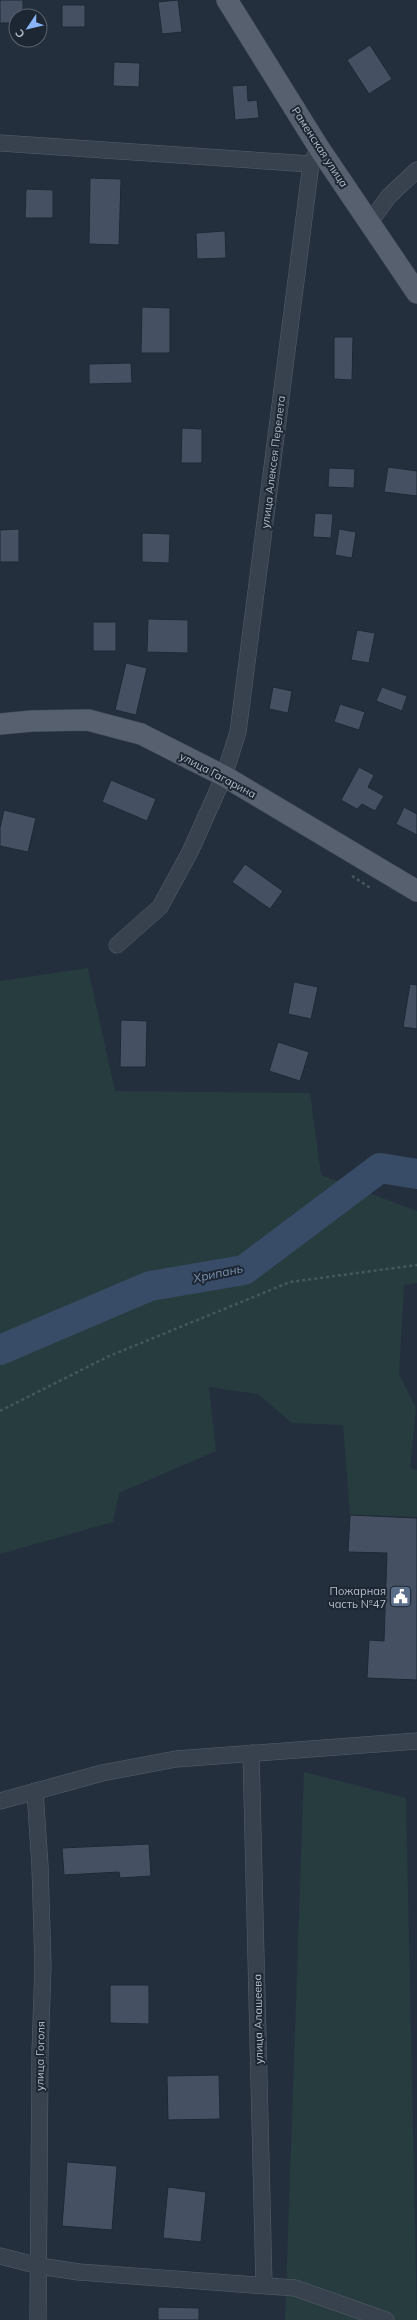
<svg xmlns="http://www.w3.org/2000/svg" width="417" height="2320" font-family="Mulish,sans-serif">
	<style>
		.green { fill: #263c3f }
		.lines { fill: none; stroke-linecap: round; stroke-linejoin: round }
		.river { stroke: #394c67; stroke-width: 30 }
		.building { fill: #455162; stroke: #1f2835 }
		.minor-casing { stroke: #565f6c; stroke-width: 17 }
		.major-casing { stroke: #414a57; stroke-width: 22 }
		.path { stroke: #44595c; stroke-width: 2.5; stroke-dasharray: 3 3; stroke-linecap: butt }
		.minor { stroke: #38414e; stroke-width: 16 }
		.major { stroke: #56606e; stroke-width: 21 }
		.labels { text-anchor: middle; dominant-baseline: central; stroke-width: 4; stroke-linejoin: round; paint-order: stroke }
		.street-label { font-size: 11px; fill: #b4bcc9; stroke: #1d2633 }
		.poi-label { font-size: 11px; fill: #b4bcc9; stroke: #1d2633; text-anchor: end }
		.water-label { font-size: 12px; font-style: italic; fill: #7c92b1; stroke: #1d2633 }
	</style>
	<rect width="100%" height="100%" fill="#242f3e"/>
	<g class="green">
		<path d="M88,968l27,123 195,2 11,82 96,36v72l-13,2 -5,89 17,34 -6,60 7,2v47l-67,-2 -7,-90 -51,-2 -34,-29 -49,-7 7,64 -97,42 -6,29 -113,32v-573z"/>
		<path d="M304,1772l102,26 11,522h-132z"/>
	</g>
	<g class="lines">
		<path class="river" d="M0,1350l150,-64 94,-16 136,-102 37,6"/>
	</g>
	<g class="building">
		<path d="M0,0h23v16h-7v7h-16z"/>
		<path d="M178,0l4,32 -20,2 -4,-32z"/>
		<rect x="62" y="5" width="23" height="22"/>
		<path d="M370,45l22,34 -23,15 -22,-34z"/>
		<path d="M114,62l26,1 -1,24 -26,-1z"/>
		<path d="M247,85l1,16 9,-1 2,18 -24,2 -3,-34z"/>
		<path d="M90,178l31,1 -2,66 -30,-1z"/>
		<path d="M26,189l27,1v28h-28z"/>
		<path d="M225,231l1,27 -29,1 -1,-26z"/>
		<path d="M142,307l28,1v45h-29z"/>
		<path d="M334,337h19l-1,43 -18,-1z"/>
		<path d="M131,363l1,20 -43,1v-20z"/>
		<path d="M182,428l20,1v34h-21z"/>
		<path d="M388,467l29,4v25l-33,-4z"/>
		<path d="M329,468l26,1 -1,19 -26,-1z"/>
		<path d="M315,513l18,1 -2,24 -18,-1z"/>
		<path d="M19,529v33h-19v-32z"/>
		<path d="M339,529l17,3 -4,26 -17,-3z"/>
		<path d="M142,533l28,1 -1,29 -27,-1z"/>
		<path d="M148,619l40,1v33l-41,-1z"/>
		<rect x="93" y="622" width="23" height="29"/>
		<path d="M357,630l18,3 -6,30 -18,-3z"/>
		<path d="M126,663l21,5 -11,47 -21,-5z"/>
		<path d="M273,687l19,4 -4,22 -19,-4z"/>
		<path d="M382,687l25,9 -5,15 -26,-10z"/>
		<path d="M340,704l25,8 -6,18 -25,-8z"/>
		<path d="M359,767l15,8 -6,12 16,9 -9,15 -13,-7 -5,5 -16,-9z"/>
		<path d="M111,780l45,19 -9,22 -45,-19z"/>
		<path d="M404,807l13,7v21l-21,-11z"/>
		<path d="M4,810l32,8 -8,34 -28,-6v-18z"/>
		<path d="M245,864l38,27 -13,18 -38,-27z"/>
		<path d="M294,982l24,5 -7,32 -23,-5z"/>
		<path d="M410,984l7,1v44l-14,-2z"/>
		<path d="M121,1020l26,1 -1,46h-26z"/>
		<path d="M278,1042l31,10 -9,29 -31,-10z"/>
		<path d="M350,1515l67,3v162l-50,-2 2,-38 15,1 3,-88 -39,-1z"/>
		<path d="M149,1844l2,32 -31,2 -1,-6 -55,3 -2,-27z"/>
		<path d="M110,1985h39v39l-39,-1z"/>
		<path d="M219,2075l1,44 -52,1 -1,-44z"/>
		<path d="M67,2162l50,4 -5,64 -50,-4z"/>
		<path d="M168,2187l38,5 -5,50 -38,-4z"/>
		<path d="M158,2307l41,1v12h-41z"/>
	</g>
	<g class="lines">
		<defs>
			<g id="minor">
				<path d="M0,143l311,21"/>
				<path d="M370,222l19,-26 28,-26"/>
				<path d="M117,945l43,-38 30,-55 34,-76 14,-44 73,-568 8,-16"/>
				<path d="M251,1753l13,531"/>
				<path d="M35,1791l5,75 3,100 -3,86 -2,268"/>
				<path d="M0,1801l102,-28 74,-14 241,-18"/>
				<path d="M0,2256l39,10 40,6 216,16 91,32"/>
			</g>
			<g id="major">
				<path d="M227,0l92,148 98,145"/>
				<path d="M0,724l32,-3 56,-1 53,14 83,42 193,115"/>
			</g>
		</defs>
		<use href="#minor" class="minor-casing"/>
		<use href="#major" class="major-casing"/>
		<g class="path">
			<path d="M352,876l20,13"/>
			<path d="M0,1411l107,-54 183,-75 127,-17"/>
		</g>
		<use href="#minor" class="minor"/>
		<use href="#major" class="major"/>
	</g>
	<defs>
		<symbol id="civic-square" viewBox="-11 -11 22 22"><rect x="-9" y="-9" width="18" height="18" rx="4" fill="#5c6f8a" stroke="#1d2633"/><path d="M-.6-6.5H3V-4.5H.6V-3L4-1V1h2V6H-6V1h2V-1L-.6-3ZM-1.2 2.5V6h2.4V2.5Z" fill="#fff"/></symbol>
	</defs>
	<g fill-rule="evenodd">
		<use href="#civic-square" x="388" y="1584" width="25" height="25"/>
	</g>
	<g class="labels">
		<g class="street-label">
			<text transform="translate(320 147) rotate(57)">Раменская улица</text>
			<text transform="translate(273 462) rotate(-83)">улица Алексея Перелета</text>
			<text transform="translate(218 775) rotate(28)">улица Гагарина</text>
			<text transform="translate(258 2019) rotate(-91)">улица Алашеева</text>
			<text transform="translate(40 2056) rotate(-89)">улица Гоголя</text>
		</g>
		<g class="poi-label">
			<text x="386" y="1591">Пожарная<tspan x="386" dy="13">часть №47</tspan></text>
		</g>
		<g class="water-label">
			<text transform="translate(218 1273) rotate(-12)">Хрипань</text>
		</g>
	</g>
	<g transform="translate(28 28) rotate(235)"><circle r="19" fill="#1d2633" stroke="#59626f"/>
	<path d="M0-3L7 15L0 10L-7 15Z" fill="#8ab4f8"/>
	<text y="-6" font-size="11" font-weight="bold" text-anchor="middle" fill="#b4bcc9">С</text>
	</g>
</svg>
